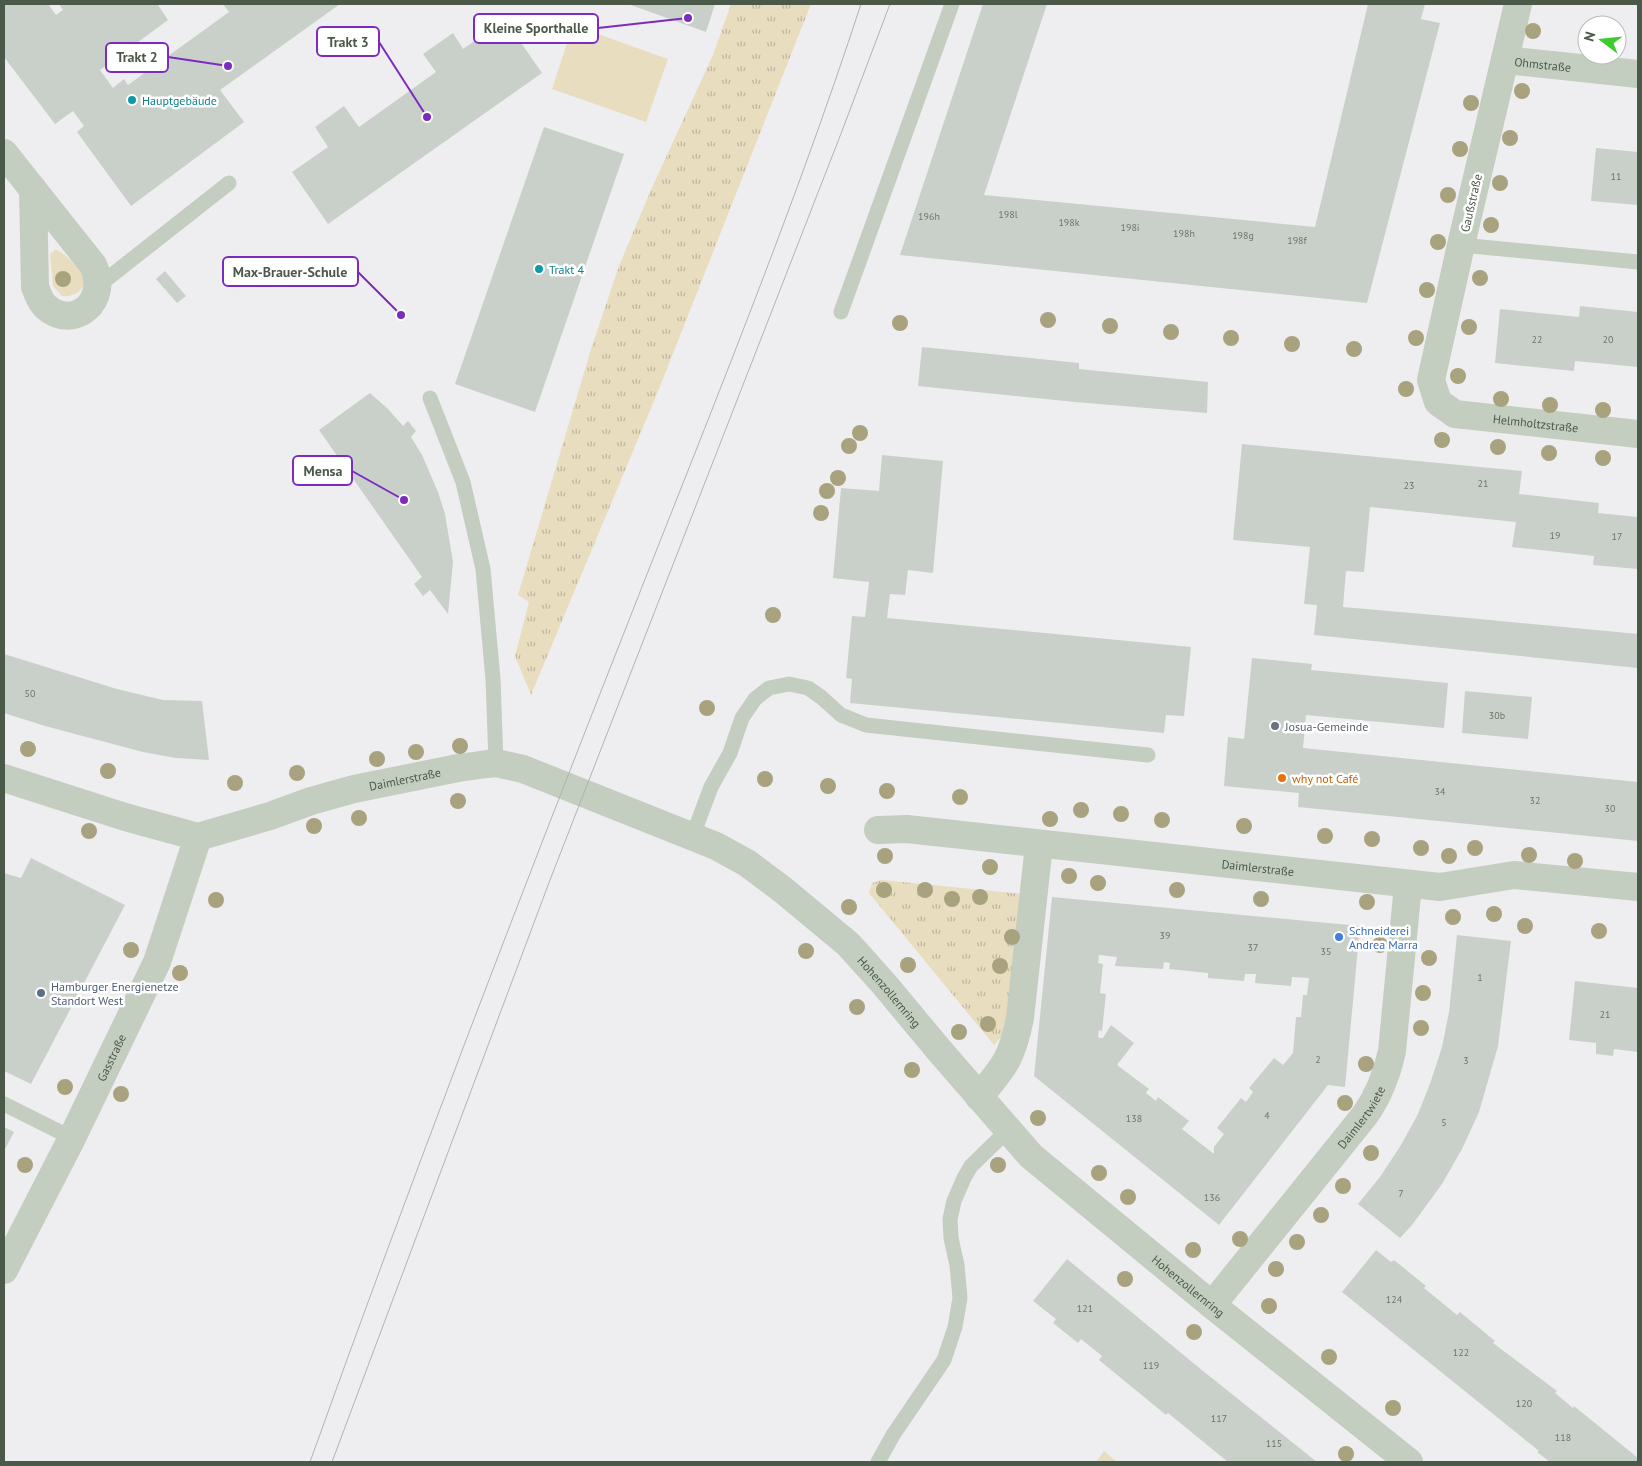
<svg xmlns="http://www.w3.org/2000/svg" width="1642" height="1466" font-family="'PT Sans',sans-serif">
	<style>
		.grass { fill: #e9ddc0 }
		.park { fill: url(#park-tufts) }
		.building { fill: #c9d0c9; fill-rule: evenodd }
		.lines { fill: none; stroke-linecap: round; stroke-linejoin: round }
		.lane { stroke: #c3cec0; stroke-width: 15 }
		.street { stroke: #c3cec0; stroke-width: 28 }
		.tram { stroke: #afb5ae; stroke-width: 1 }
		.tree { fill: #a9a27e }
		.culture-dot { fill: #0f9aa8; stroke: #fff; stroke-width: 2 }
		.worship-dot { fill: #6b7280; stroke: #fff; stroke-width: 2 }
		.food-dot { fill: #e8710a; stroke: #fff; stroke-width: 2 }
		.shop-dot { fill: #3f7fe0; stroke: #fff; stroke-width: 2 }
		.service-dot { fill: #5c6f8a; stroke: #fff; stroke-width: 2 }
		.labels { text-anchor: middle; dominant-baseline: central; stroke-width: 5; stroke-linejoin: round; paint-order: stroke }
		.number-label { font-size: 10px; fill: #6a7768 }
		.street-label { font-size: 12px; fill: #4b5948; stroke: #fff }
		.culture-label { font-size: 12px; fill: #0d838f; stroke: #fff; text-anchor: start }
		.worship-label { font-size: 12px; fill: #5b616d; stroke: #fff; text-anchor: start }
		.food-label { font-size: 12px; fill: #c56008; stroke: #fff; text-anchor: start }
		.shop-label { font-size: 12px; fill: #366cbe; stroke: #fff; text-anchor: start }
		.service-label { font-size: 12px; fill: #4e5e75; stroke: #fff; text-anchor: start }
		.leader { fill: none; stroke: #7b2cbf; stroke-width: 2 }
		.callout-dot { fill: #7b2cbf; stroke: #fff; stroke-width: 2 }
		.callout { fill: #fff; stroke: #7b2cbf; stroke-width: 2 }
		.callout-label { font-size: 14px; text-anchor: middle; font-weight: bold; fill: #4b5948 }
	</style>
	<defs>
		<pattern id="park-tufts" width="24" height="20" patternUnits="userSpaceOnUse" patternTransform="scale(1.25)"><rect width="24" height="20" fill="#e9ddc0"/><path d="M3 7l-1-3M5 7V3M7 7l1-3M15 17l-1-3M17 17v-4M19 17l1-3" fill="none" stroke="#bfb69e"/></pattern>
	</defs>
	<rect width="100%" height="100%" fill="#eeeef0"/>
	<g class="grass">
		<path d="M573,25l95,34 -22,63 -94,-33z"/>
		<path d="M55,250c7,0 23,17 27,23 8,14 -7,25 -20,23l-9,-10 -3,-32z"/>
	</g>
	<g class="park">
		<path d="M731,4h80l-152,385 -128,306 -16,-39 14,-54 -11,-7 73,-246 28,-83 31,-74 63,-137z"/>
		<path d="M882,880l141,14 -18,139 -11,12 -125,-152 3,-10z"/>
		<path d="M1104,1451l13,11h-21z"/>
	</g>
	<g class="building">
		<path d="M4,4h44l8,11 7,-5 -4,-6h100l-1,1 10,15 -68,50 13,18 11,-9 4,6 101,-73 -6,-8h117l-120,86 24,32 -113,84 -54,-74 7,-6 -11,-15 -18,13 -51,-67z"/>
		<path d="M628,4h87l-9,28z"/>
		<path d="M983,4h64l-63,191 331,32 53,-223h57l-4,15 19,4 -73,280 -467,-48z"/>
		<path d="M505,20l37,53 -214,151 -36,-52 36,-25 -13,-20 29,-21 15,21 77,-55 -13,-18 30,-21 10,16z"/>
		<path d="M544,127l80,27 -89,258 -80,-28z"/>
		<path d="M1596,148l42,4v53l-47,-4z"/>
		<path d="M165,271l21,25 -9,7 -21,-24z"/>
		<path d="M1580,306l58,6v55l-63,-6 -1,10 -79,-8 5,-54 79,8z"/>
		<path d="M922,347l157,16v6l129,13 -1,31 -132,-11 -157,-16z"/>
		<path d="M370,393l18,16 15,17 5,-5 8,10 -5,6 11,18 16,37 7,22 8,48 -5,52 -18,-24 -7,6 -9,-12 8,-7 -103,-147z"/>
		<path d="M1242,444l280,27 -3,23 80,9 -1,10 40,4v52l-45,-4 1,-9 -82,-9 4,-25 -146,-15 -6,65 -18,-1 -3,36 126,11 169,16v34l-324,-33 3,-30 -13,-1 6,-57 -77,-7z"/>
		<path d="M882,455l61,6 -10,112 -25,-3 -3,25 -15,-1 -3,24 304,29 -7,69 -18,-1 -2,18 -314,-30 2,-24 -6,-1 6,-62 13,1 4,-35 -36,-4 8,-90 38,3z"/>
		<path d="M4,654l113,35 46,11 39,1 7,59 -33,-2 -33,-6 -98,-26 -41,-13z"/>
		<path d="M1252,658l60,6 -1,6 137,13 -4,45 -138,-13 -3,33 335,34v59l-340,-34 1,-14 -75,-7 4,-49 16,2z"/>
		<path d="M1465,691l67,6 -4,42 -66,-6z"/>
		<path d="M31,858l94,47 -94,179 -27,-13v-198l17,5z"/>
		<path d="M1052,897l308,29 -15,161 -17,-2 -109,140 -185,-149zM1099,955l18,2 -2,9 48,3 1,-7 6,1 -1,6 39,4v5l36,3 1,-7h11l-1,9 36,3 1,-9 17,1 -2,17h-4l-2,22h-5l-3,36 -10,12 -9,-7 -25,30 4,4 -7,10 -5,-4 -24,30 7,6 -10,13v7l-32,-25 7,-8 -31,-24 -2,4 -10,-8 3,-4 -32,-24 17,-22 -23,-18 -8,13h-4l-1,-2 1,-6 3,1 4,-37 -6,-1 3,-29 -5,-1z"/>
		<path d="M1457,935l54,6 -13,105 -19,66 -17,37 -20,35 -30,41 -12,13 -42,-34 22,-27 21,-32 17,-31 13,-33 11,-34 7,-35z"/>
		<path d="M1575,981l63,7v64l-24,-3 -1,7 -17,-2v-11l-27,-3z"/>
		<path d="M4,1127l10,5 -10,19z"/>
		<path d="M1376,1250l15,12 3,-2 32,26 -2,2 33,27 3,-3 35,29 -2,2 64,48 -2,2 18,15 1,-2 64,52v4h-88l-13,-10 2,-1 -197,-159z"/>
		<path d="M1067,1259l136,112 114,91h-89l-60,-49 -2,2 -67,-55 3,-4 -21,-17 -3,4 -25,-20 3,-4 -23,-18z"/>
	</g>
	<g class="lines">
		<g class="lane">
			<path d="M1461,245l177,17"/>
			<path d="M98,286l131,-103"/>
			<path d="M841,312l111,-308"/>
			<path d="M430,398l33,84 20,87 10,110 3,84"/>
			<path d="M693,835l18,-48 19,-34 12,-35 13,-19 14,-11 20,-4 19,4 13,9 20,18 25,10 282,30"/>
			<path d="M4,1104l68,34"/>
			<path d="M878,1462l15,-27 51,-75 11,-33 5,-29 -3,-33 -6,-27 -1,-19 4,-18 10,-23 7,-12 37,-36"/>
		</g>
		<g class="street">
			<path id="s1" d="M1518,4l-57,241 -30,135 7,22 17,12 183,20"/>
			<path id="s2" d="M1505,60l133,14"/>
			<path d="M4,153l89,112c17,36 -19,66 -47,42 -6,-5 -8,-13 -11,-20l-2,-98"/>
			<path id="s3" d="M4,778l121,39 73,20 72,-21 41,-15 43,-12 104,-21 29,-4 9,-1 27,6 193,77 31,17 36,27 65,54 10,11 26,29 55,66 92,106 181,149 197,157"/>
			<path id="s4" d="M878,830l29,-1 533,58 74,-12 124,12"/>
			<path d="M979,1097c26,-31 33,-39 41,-79l19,-173"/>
			<path id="s5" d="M4,1270l68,-132 85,-176 41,-125"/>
			<path id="s6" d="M1212,1305l153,-190c14,-20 22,-41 27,-64l16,-166"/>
		</g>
		<g class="tram">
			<path d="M310,1462c101,-282 209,-563 319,-842 80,-204 164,-408 232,-616"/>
			<path d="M332,1462l218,-582 292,-749 48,-127"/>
		</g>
	</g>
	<g class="tree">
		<circle cx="1533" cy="31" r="8"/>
		<circle cx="1522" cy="91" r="8"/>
		<circle cx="1471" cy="103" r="8"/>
		<circle cx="1510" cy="138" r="8"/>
		<circle cx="1460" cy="149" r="8"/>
		<circle cx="1500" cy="183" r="8"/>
		<circle cx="1448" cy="195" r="8"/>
		<circle cx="1491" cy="225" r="8"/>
		<circle cx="1438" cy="242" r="8"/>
		<circle cx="1480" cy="278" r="8"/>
		<circle cx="63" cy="279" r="8"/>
		<circle cx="1427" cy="290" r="8"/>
		<circle cx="1048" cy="320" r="8"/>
		<circle cx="900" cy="323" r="8"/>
		<circle cx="1110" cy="326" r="8"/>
		<circle cx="1469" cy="327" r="8"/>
		<circle cx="1171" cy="332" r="8"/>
		<circle cx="1231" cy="338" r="8"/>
		<circle cx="1416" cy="338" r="8"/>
		<circle cx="1292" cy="344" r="8"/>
		<circle cx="1354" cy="349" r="8"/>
		<circle cx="1458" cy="376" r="8"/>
		<circle cx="1406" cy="389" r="8"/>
		<circle cx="1501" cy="399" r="8"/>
		<circle cx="1550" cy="405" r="8"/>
		<circle cx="1603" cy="410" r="8"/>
		<circle cx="860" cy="433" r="8"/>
		<circle cx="1442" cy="440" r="8"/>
		<circle cx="849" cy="446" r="8"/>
		<circle cx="1498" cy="447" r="8"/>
		<circle cx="1549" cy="453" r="8"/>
		<circle cx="1603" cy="458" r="8"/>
		<circle cx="838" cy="478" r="8"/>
		<circle cx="827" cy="491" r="8"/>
		<circle cx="821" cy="513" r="8"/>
		<circle cx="773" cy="615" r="8"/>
		<circle cx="707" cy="708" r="8"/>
		<circle cx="460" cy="746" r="8"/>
		<circle cx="28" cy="749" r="8"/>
		<circle cx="416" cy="752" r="8"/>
		<circle cx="377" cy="759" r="8"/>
		<circle cx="108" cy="771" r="8"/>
		<circle cx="297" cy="773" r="8"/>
		<circle cx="765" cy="779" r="8"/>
		<circle cx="235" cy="783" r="8"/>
		<circle cx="828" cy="786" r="8"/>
		<circle cx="887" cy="791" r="8"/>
		<circle cx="960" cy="797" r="8"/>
		<circle cx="458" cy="801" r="8"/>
		<circle cx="1081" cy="810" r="8"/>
		<circle cx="1121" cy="814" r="8"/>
		<circle cx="359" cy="818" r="8"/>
		<circle cx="1050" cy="819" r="8"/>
		<circle cx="1162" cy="820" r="8"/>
		<circle cx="314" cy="826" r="8"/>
		<circle cx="1244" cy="826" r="8"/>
		<circle cx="89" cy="831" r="8"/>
		<circle cx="1325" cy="836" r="8"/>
		<circle cx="1372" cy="839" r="8"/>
		<circle cx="1421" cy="848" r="8"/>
		<circle cx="1475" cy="848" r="8"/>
		<circle cx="1529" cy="855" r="8"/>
		<circle cx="885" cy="856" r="8"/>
		<circle cx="1449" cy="856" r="8"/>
		<circle cx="1575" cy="861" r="8"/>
		<circle cx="990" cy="867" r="8"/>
		<circle cx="1069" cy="876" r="8"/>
		<circle cx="1098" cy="883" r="8"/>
		<circle cx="884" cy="890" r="8"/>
		<circle cx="925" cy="890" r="8"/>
		<circle cx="1177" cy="890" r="8"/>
		<circle cx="980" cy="897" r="8"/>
		<circle cx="952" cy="899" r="8"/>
		<circle cx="1261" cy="899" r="8"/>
		<circle cx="216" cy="900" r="8"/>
		<circle cx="1367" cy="902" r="8"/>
		<circle cx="849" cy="907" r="8"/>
		<circle cx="1494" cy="914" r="8"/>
		<circle cx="1453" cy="917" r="8"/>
		<circle cx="1525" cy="926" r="8"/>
		<circle cx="1599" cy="931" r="8"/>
		<circle cx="1012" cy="937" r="8"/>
		<circle cx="1380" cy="945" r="8"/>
		<circle cx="131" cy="950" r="8"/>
		<circle cx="806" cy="951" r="8"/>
		<circle cx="1429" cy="958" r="8"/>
		<circle cx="908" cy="965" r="8"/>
		<circle cx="1000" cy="966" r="8"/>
		<circle cx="180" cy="973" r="8"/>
		<circle cx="1423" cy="993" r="8"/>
		<circle cx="857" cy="1007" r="8"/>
		<circle cx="988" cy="1024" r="8"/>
		<circle cx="1421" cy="1028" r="8"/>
		<circle cx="959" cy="1032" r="8"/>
		<circle cx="1366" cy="1064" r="8"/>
		<circle cx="912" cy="1070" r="8"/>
		<circle cx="65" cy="1087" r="8"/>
		<circle cx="121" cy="1094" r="8"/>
		<circle cx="1345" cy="1103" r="8"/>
		<circle cx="1038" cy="1118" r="8"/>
		<circle cx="1371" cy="1153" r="8"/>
		<circle cx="25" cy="1165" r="8"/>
		<circle cx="998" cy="1165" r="8"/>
		<circle cx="1099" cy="1173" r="8"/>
		<circle cx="1343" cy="1186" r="8"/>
		<circle cx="1128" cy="1197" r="8"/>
		<circle cx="1321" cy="1215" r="8"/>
		<circle cx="1240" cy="1239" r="8"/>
		<circle cx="1297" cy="1242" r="8"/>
		<circle cx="1193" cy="1250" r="8"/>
		<circle cx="1276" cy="1269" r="8"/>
		<circle cx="1125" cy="1279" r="8"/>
		<circle cx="1269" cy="1306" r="8"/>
		<circle cx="1194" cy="1332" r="8"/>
		<circle cx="1329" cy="1357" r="8"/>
		<circle cx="1393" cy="1408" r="8"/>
		<circle cx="1346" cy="1454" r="8"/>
	</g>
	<g class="culture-dot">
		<circle cx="132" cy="100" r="5"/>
		<circle cx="539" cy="269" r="5"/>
	</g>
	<circle class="worship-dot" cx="1275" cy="726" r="5"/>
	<circle class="food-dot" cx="1282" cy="778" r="5"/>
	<circle class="shop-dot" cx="1339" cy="937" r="5"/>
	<circle class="service-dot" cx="41" cy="993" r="5"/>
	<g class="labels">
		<g class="number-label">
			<text x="1616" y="176">11</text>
			<text x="1008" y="214">198l</text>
			<text x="929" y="216">196h</text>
			<text x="1069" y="222">198k</text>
			<text x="1130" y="227">198i</text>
			<text x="1184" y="233">198h</text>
			<text x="1243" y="235">198g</text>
			<text x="1297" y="240">198f</text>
			<text x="1537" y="339">22</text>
			<text x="1608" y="339">20</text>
			<text x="1483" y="483">21</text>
			<text x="1409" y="485">23</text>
			<text x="1555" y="535">19</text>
			<text x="1617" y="536">17</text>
			<text x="30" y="693">50</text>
			<text x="1497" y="715">30b</text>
			<text x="1440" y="791">34</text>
			<text x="1535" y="800">32</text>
			<text x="1610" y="808">30</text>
			<text x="1165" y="935">39</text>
			<text x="1253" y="947">37</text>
			<text x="1326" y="951">35</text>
			<text x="1480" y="977">1</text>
			<text x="1605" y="1014">21</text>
			<text x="1318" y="1059">2</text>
			<text x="1466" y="1060">3</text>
			<text x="1267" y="1115">4</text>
			<text x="1134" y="1118">138</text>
			<text x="1444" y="1122">5</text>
			<text x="1401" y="1193">7</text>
			<text x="1212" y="1197">136</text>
			<text x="1394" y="1299">124</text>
			<text x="1085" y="1308">121</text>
			<text x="1461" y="1352">122</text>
			<text x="1151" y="1365">119</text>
			<text x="1524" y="1403">120</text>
			<text x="1219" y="1418">117</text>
			<text x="1563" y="1437">118</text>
			<text x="1274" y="1443">115</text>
		</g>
		<g class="street-label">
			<text stroke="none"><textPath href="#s2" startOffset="38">Ohmstraße</textPath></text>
			<text transform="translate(1471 203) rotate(-77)">Gaußstraße</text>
			<text stroke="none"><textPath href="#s1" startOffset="511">Helmholtzstraße</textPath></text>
			<text stroke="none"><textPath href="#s3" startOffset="418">Daimlerstraße</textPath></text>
			<text stroke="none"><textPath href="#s4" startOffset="382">Daimlerstraße</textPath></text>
			<text stroke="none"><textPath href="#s3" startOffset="974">Hohenzollernring</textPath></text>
			<text stroke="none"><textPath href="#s5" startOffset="238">Gasstraße</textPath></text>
			<text stroke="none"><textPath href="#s6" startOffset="240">Daimlertwiete</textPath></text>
			<text stroke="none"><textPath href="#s3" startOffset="1395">Hohenzollernring</textPath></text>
		</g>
		<g class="culture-label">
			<text x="142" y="100">Hauptgebäude</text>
			<text x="549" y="269">Trakt 4</text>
		</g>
		<g class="worship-label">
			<text x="1285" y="726">Josua-Gemeinde</text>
		</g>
		<g class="food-label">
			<text x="1292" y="778">why not Café</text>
		</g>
		<g class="shop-label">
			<text x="1349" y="930">Schneiderei<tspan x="1349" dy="14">Andrea Marra</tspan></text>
		</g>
		<g class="service-label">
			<text x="51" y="986">Hamburger Energienetze<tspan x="51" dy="14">Standort West</tspan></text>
		</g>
	</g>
	<path class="leader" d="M688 18L598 28M427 117L379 42M228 66L168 57M401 315L358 272M404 500L352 471"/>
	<g class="callout-dot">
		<circle cx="688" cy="18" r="5"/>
		<circle cx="427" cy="117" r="5"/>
		<circle cx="228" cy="66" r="5"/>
		<circle cx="401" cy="315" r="5"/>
		<circle cx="404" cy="500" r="5"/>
	</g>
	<g class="callout">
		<rect x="474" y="14" width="124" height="29" rx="5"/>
		<rect x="317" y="27" width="62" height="29" rx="5"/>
		<rect x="106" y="43" width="62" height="29" rx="5"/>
		<rect x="223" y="257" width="135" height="29" rx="5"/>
		<rect x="293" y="456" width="59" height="29" rx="5"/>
	</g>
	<g class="callout-label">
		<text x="536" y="33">Kleine Sporthalle</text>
		<text x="348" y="47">Trakt 3</text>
		<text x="137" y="62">Trakt 2</text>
		<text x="290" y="277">Max-Brauer-Schule</text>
		<text x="323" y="476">Mensa</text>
	</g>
	<rect width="1642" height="1466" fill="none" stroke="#4b5948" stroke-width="10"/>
	<g transform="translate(1602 40) rotate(286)"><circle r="24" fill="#ffffff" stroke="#b7bdb6"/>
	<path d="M0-4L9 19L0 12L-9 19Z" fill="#3fca2d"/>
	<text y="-8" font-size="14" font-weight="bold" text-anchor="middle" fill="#4b5948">N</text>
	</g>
</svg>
